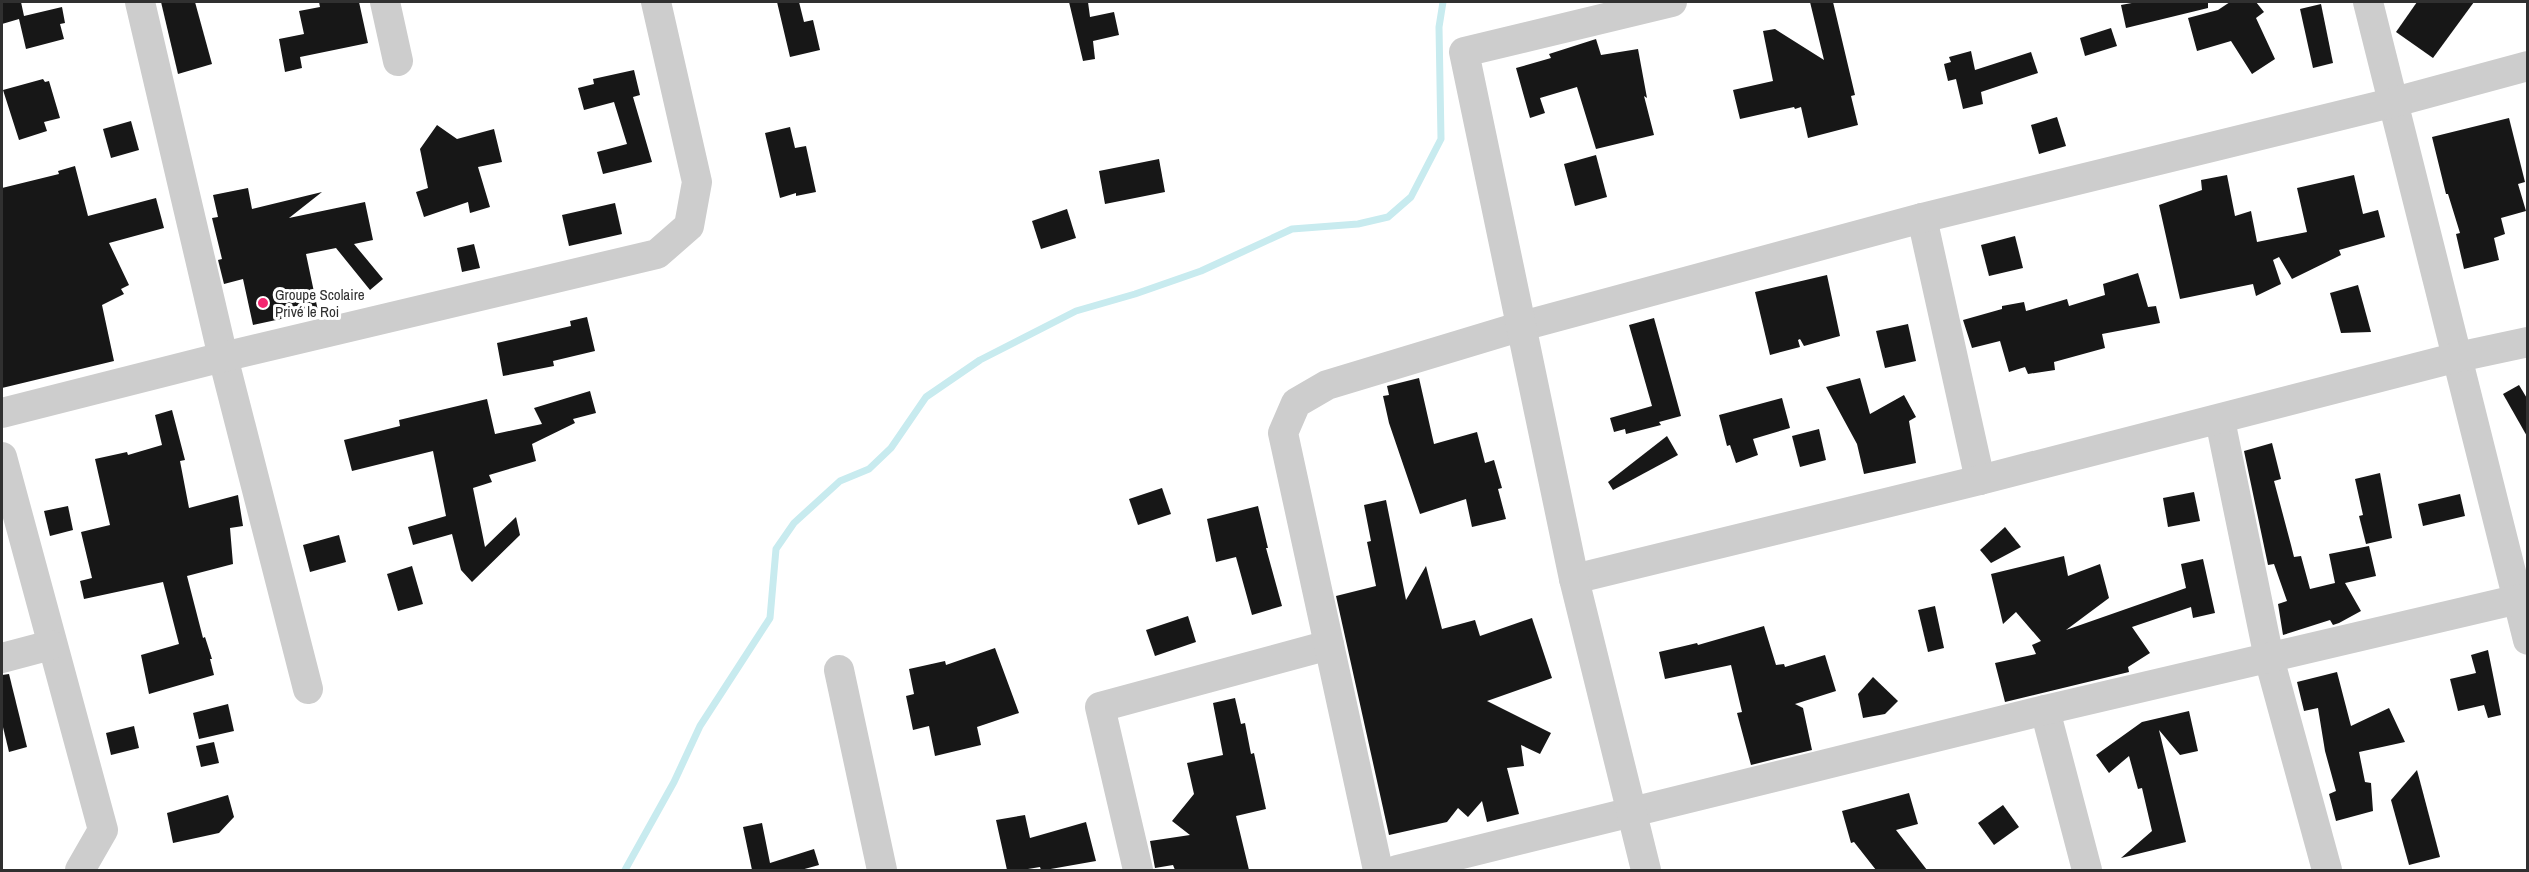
<svg xmlns="http://www.w3.org/2000/svg" width="2529" height="872" font-family="'Archivo Narrow',sans-serif">
	<style>
		.lines { fill: none; stroke-linecap: round; stroke-linejoin: round }
		.stream { stroke: #c8ebef; stroke-width: 7 }
		.building { fill: #171717 }
		.minor { stroke: #cdcdcd; stroke-width: 30 }
		.poi-dot { fill: #f32770; stroke: #fff; stroke-width: 2 }
		.labels { text-anchor: middle; dominant-baseline: central; stroke-width: 6; stroke-linejoin: round; paint-order: stroke }
		.poi-label { font-size: 15px; fill: #303030; stroke: #fff; text-anchor: start }
	</style>
	<rect width="100%" height="100%" fill="#fff"/>
	<g class="lines">
		<path class="stream" d="M625,870l49,-88 26,-56 70,-108 6,-69 18,-26 46,-42 29,-12 22,-21 35,-51 54,-37 96,-49 59,-17 66,-23 91,-42 66,-5 30,-7 23,-20 30,-58 -2,-112 4,-25"/>
	</g>
	<g class="building">
		<path d="M2,2h19l3,14 38,-9 3,16 -5,1 4,15 -38,10 -7,-30 -17,5z"/>
		<path d="M161,2h34l17,62 -34,10z"/>
		<path d="M319,2h40l9,41 -68,14 2,11 -17,4 -6,-33 25,-5 -5,-23 21,-4z"/>
		<path d="M777,2h22l5,20 9,-2 7,30 -30,7z"/>
		<path d="M1069,2h19l2,15 24,-5 5,23 -26,6 2,18 -12,2z"/>
		<path d="M1810,2h23l22,93 -4,1 7,29 -50,13 -7,-31 -6,2 -1,-2 -54,12 -7,-29 40,-9 -10,-50 12,-2 49,31z"/>
		<path d="M2137,2h71v6l-82,20 -5,-23z"/>
		<path d="M2230,2h26l8,10 -8,6 19,41 -23,15 -21,-33 -34,10 -9,-33 30,-8z"/>
		<path d="M2417,2h57l-41,56 -37,-26z"/>
		<path d="M2321,4l12,59 -20,5 -13,-59z"/>
		<path d="M2111,28l6,18 -32,10 -5,-18z"/>
		<path d="M1596,39l5,16 37,-6 9,49 -3,-2 10,39 -58,14 -19,-62 -37,11 5,15 -15,5 -14,-50 35,-10 -2,-4z"/>
		<path d="M1971,51l4,19 56,-18 7,21 -57,19 2,12 -20,5 -7,-30 -8,2 -4,-17 7,-2 -2,-5z"/>
		<path d="M634,70l6,25 -7,2 19,65 -49,12 -6,-22 30,-8 -13,-42 -30,8 -6,-22 16,-4 -1,-5z"/>
		<path d="M43,79l2,3 4,-1 11,37 -16,4 3,9 -28,9 -16,-50z"/>
		<path d="M2057,117l9,29 -27,8 -8,-29z"/>
		<path d="M2509,118l16,64 -7,2 8,27 -25,7 4,16 -11,4 5,22 -35,9 -8,-35 4,-1 -12,-39h-2l-14,-57z"/>
		<path d="M131,121l8,29 -28,8 -8,-29z"/>
		<path d="M437,125l20,14 37,-10 8,33 -24,5 12,40 -20,6 -2,-11 -44,15 -8,-25 12,-4 -8,-39z"/>
		<path d="M790,127l5,21 11,-2 10,46 -20,4v-3l-16,5 -15,-65z"/>
		<path d="M1596,155l11,42 -32,9 -11,-42z"/>
		<path d="M1159,159l6,33 -60,12 -6,-33z"/>
		<path d="M75,166l13,50 68,-18 8,30 -55,15 20,42 -8,4 3,5 -22,11 12,56 -112,27v-200l57,-14 -1,-3z"/>
		<path d="M2227,175l8,41 16,-5 6,31 50,-10 -10,-44 57,-13 9,39 15,-4 7,27 -46,13 2,5 -49,24 -13,-22 -6,3 8,24 -25,12 -3,-12 -73,15 -21,-94 43,-15 -1,-10z"/>
		<path d="M248,188l4,21 70,-17 -33,26 76,-16 8,38 -19,4 29,35 -13,11 -34,-42 -30,6 12,57 -65,14 -10,-46 -19,5 -6,-24 4,-1 -10,-41 6,-1 -5,-22z"/>
		<path d="M615,203l7,31 -53,12 -7,-31z"/>
		<path d="M1067,209l9,29 -35,11 -9,-28z"/>
		<path d="M2015,236l8,32 -34,8 -8,-31z"/>
		<path d="M474,244l6,24 -18,4 -5,-24z"/>
		<path d="M2138,273l10,34 8,-1 4,17 -58,11 3,14 -51,14 1,8 -27,4 -3,-7 -16,5 -9,-31 -28,7 -9,-28 39,-11v-3l22,-4 2,9 41,-12 2,7 36,-11 -2,-11z"/>
		<path d="M1827,275l13,61 -36,10 -4,-7 -2,1 2,7 -30,8 -15,-63z"/>
		<path d="M2358,285l13,47 -30,1 -11,-40z"/>
		<path d="M587,317l8,34 -42,10 1,5 -51,10 -6,-33 74,-17 -1,-5z"/>
		<path d="M1654,318l27,98 -22,6 2,3 -35,9 -1,-5 -11,3 -4,-14 42,-12 -23,-81z"/>
		<path d="M1908,324l8,37 -31,7 -9,-37z"/>
		<path d="M1419,378l15,66 43,-12 8,31 9,-3 8,28 -4,1 8,30 -34,8 -6,-28 -46,15 -31,-91 -6,-27 6,-1 -2,-9z"/>
		<path d="M1860,378l10,36 34,-19 12,22 -7,4 7,42 -52,11 -7,-30 -31,-57z"/>
		<path d="M2519,385l9,15v38l-25,-44z"/>
		<path d="M590,391l6,22 -23,6 2,4 -43,21 4,17 -47,14 3,7 -19,6 12,59 31,-30 4,18 -48,47 -11,-12 -9,-36 -39,11 -5,-18 38,-11 -13,-65 -81,20 -8,-31 56,-14 -1,-6 88,-21 8,35 47,-10 -8,-16z"/>
		<path d="M1782,398l8,30 -37,11 5,16 -22,8 -6,-18 -3,1 -8,-31z"/>
		<path d="M172,410l13,50 -5,1 9,47 49,-13 5,31 -13,2 3,36 -46,12 16,62 2,-1 7,22h-2l4,16 -65,19 -8,-39 38,-11 -16,-62 -79,17 -4,-18 12,-3 -11,-46 29,-7 -15,-66 32,-7 1,3 34,-10 -7,-30z"/>
		<path d="M1819,429l7,31 -26,7 -8,-31z"/>
		<path d="M1667,436l11,19 -65,35 -5,-8z"/>
		<path d="M2272,443l9,36 -7,2 17,64 3,12 7,-1 9,33 25,-6 -6,-29 40,-8 7,30 -31,7 16,28 -22,12 -6,2 -3,-5 -47,15 -5,-31 9,-3 -13,-37 -6,1 -24,-114z"/>
		<path d="M2380,473l12,65 -26,6 -7,-28 4,-1 -8,-36z"/>
		<path d="M1162,488l9,26 -33,11 -9,-26z"/>
		<path d="M2194,492l6,29 -32,6 -5,-29z"/>
		<path d="M2460,494l5,22 -42,10 -5,-22z"/>
		<path d="M1386,500l20,100 20,-34 16,63 33,-9 5,16 52,-18 20,60 -65,23 64,32 -11,21 -19,-9 3,21 -17,2 12,46 -32,8 -5,-21 -14,16 -10,-9 -11,14 -58,13 -53,-239 40,-10 -9,-44 4,-1 -7,-36z"/>
		<path d="M68,506l5,24 -23,6 -6,-25z"/>
		<path d="M1258,506l10,42h-2l16,58 -30,9 -16,-58 -20,5 -9,-43z"/>
		<path d="M2005,527l16,20 -30,16 -11,-13z"/>
		<path d="M339,535l7,27 -36,10 -7,-27z"/>
		<path d="M2064,556l4,20 32,-12 9,34 -43,32 120,-42 -5,-24 22,-5 12,54 -22,5 -2,-11 -59,20 18,26 -22,14 1,5 -124,30 -10,-39 41,-9 -4,-9 9,-4 -25,-29 -13,12 -12,-50z"/>
		<path d="M412,566l11,38 -25,7 -11,-37z"/>
		<path d="M1935,606l9,42 -16,4 -10,-42z"/>
		<path d="M1188,616l8,26 -41,14 -9,-26z"/>
		<path d="M1764,626l12,39 8,-1 1,3 40,-12 11,36 -41,13 8,4 9,42 -61,15 -14,-52 5,-1 -11,-47 -66,14 -6,-27 38,-9 1,2z"/>
		<path d="M995,648l24,65 -42,14 4,18 -46,11 -6,-30 -16,4 -7,-34 8,-2 -5,-25 36,-8 1,4z"/>
		<path d="M2488,650l13,65 -13,3 -4,-13 -26,6 -8,-32 26,-6 -5,-18z"/>
		<path d="M2337,672l14,54 38,-18 16,34 -46,10 6,30 6,1 2,28 -37,10 -7,-27 7,-3 -11,-40 -7,-43 -14,3 -7,-29z"/>
		<path d="M9,674l18,73 -18,5 -7,-29v-48z"/>
		<path d="M1873,677l25,24 -13,13 -22,4 -5,-24z"/>
		<path d="M1235,698l6,26 4,-1 6,31 3,-1 12,56 -30,7 13,54h-74l-2,-5 -18,3 -5,-27 40,-6 -18,-14 22,-27 -7,-31 36,-8 -10,-52z"/>
		<path d="M228,704l6,27 -35,8 -6,-26z"/>
		<path d="M2189,711l9,40 -18,4 -21,-25 27,112 -65,16 31,-27 -10,-43 -4,1 -9,-33 -20,17 -13,-18 46,-33z"/>
		<path d="M134,726l5,22 -28,7 -5,-22z"/>
		<path d="M214,742l5,21 -18,4 -5,-21z"/>
		<path d="M2417,770l23,87 -31,8 -18,-65z"/>
		<path d="M1909,793l9,31 -22,6 31,40h-51l-22,-28 -3,1 -9,-32z"/>
		<path d="M228,795l6,22 -15,16 -46,10 -6,-30z"/>
		<path d="M2003,805l16,22 -25,18 -16,-22z"/>
		<path d="M1025,815l5,23 56,-16 10,39 -51,9h-4l-1,-3 -18,3h-15l-11,-50z"/>
		<path d="M762,823l8,40 44,-14 5,16 -18,5h-49l-9,-43z"/>
	</g>
	<g class="lines">
		<g class="minor">
			<path d="M140,2l83,355 85,332"/>
			<path d="M385,2l13,59"/>
			<path d="M2368,2l160,638"/>
			<path d="M1922,218l58,262"/>
			<path d="M2,413l221,-56 434,-103 32,-28 8,-44 -41,-180"/>
			<path d="M2220,420l49,238 58,212"/>
			<path d="M2,457l101,373 -23,40"/>
			<path d="M1574,579l406,-99 478,-123 70,-15"/>
			<path d="M2,658l49,-13"/>
			<path d="M839,670l43,200"/>
			<path d="M2045,710l42,160"/>
			<path d="M1138,870l-38,-163 229,-62"/>
			<path d="M1378,870l-95,-437 13,-30 31,-18 195,-59 400,-108 469,-115 137,-37"/>
			<path d="M1397,870l648,-160 474,-111"/>
			<path d="M1646,870l-72,-291 -110,-527 208,-50"/>
		</g>
	</g>
	<circle class="poi-dot" cx="263" cy="303" r="6"/>
	<g class="labels">
		<g class="poi-label">
			<text x="275" y="294">Groupe Scolaire<tspan x="275" dy="17">Privé le Roi</tspan></text>
		</g>
	</g>
	<rect width="2529" height="872" fill="none" stroke="#303030" stroke-width="6"/>
</svg>
